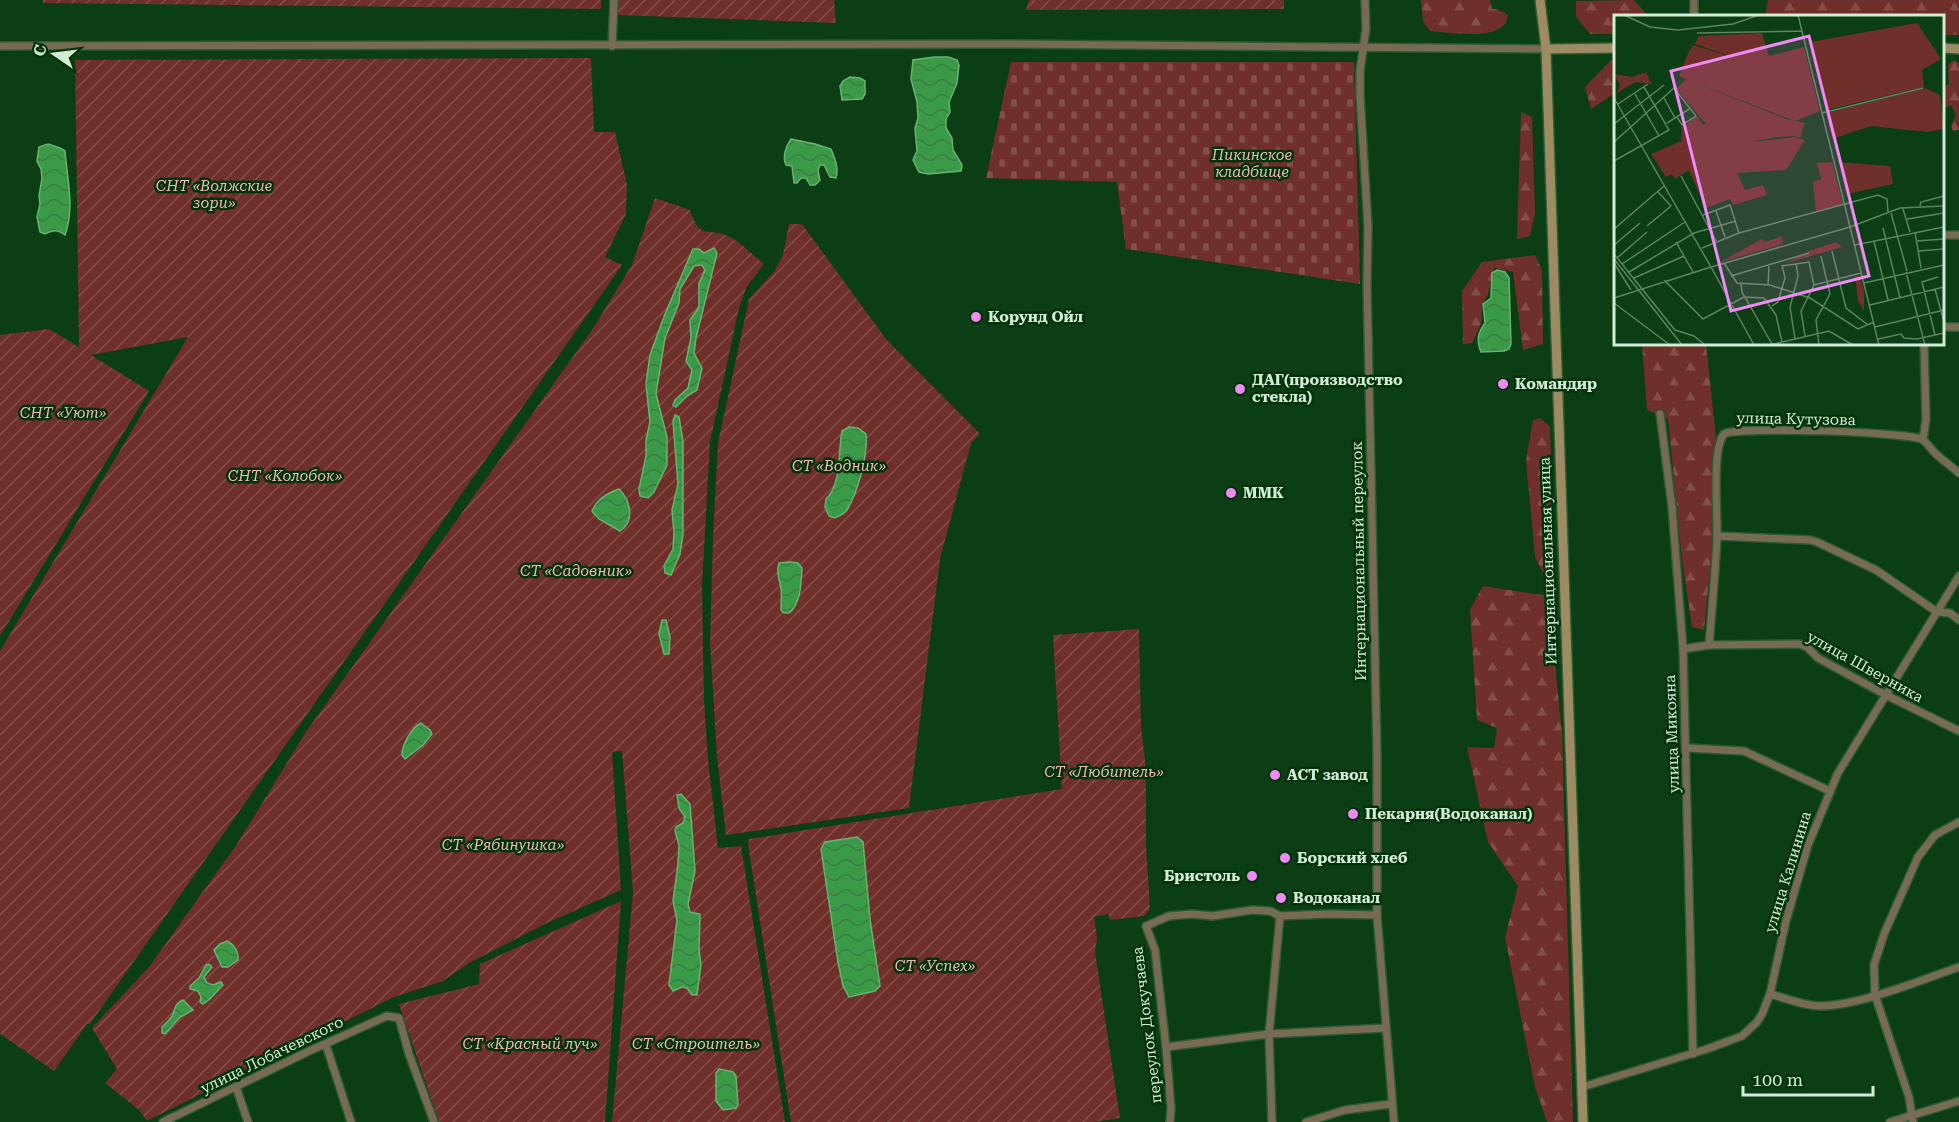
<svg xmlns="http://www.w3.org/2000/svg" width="1959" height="1122" font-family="'Roboto Serif',serif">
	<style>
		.forest { fill: url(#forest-firs) }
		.cemetery { fill: url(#cemetery-stones) }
		.garden { fill: url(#garden-furrows) }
		.water { fill: url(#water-waves); stroke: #68b371; stroke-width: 1.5 }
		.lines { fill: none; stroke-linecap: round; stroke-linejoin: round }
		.street-casing { stroke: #2b5a33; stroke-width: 10 }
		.secondary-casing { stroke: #2b5a33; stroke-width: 12 }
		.street { stroke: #776c53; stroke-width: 7 }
		.secondary { stroke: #9d8b64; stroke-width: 9 }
		.poi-dot { fill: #f18af4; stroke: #003309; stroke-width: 2 }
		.labels { text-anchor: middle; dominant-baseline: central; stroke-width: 5; stroke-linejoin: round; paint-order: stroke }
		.park-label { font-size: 15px; font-style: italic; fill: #f3b6b0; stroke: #003309 }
		.poi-label { font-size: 15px; font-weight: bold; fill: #d3edd4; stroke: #003309; text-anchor: start }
		.street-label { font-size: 15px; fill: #d3edd4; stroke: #003309 }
		.inset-road { fill: none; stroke: #5b8461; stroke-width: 1.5 }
		.view { fill: #f18af4; fill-opacity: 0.15; stroke: #f18af4; stroke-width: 3 }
		.inset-edge { fill: none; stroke: #d3edd4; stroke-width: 3 }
	</style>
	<defs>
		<pattern id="forest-firs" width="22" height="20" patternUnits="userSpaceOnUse" patternTransform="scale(1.5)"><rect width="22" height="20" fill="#6f2f2a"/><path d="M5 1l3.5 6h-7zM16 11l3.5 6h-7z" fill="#834d48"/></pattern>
		<pattern id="cemetery-stones" width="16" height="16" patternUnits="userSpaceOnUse" patternTransform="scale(1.5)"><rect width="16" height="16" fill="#6f2f2a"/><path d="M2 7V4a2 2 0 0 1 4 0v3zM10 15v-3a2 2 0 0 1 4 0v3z" fill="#834d48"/></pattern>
		<pattern id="garden-furrows" width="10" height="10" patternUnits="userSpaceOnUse" patternTransform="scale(1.5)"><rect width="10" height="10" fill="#6f2f2a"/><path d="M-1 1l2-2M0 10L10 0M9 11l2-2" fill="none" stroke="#834d48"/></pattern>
		<pattern id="water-waves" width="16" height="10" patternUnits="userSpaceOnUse" patternTransform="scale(1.5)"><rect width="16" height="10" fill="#3a9a47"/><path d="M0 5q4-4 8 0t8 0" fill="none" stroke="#3c7d45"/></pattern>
	</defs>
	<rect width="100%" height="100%" fill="#0b3e14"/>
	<g class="forest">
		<path d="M1421,0h69l2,9h5l11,6c-3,28 -57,17 -78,16l-7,-10z"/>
		<path d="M1634,0l11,12v4h-29l-1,18h-25l-14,-17v-16z"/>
		<path d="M1768,0h191v35h-16l-1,-19h-177z"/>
		<path d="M1611,60h4v33l-24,16 -6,-22z"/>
		<path d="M1954,60l5,3v67l-6,1 -2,-5 5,-11 -5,-10 -8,4 -1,-21 7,-4 -1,-19z"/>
		<path d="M1521,112l11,5 3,96 -5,23 -13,3z"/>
		<path d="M1535,255l7,15 1,74 -20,6 -10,-78 -19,-4 -6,27 -6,10 -1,19 -9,19 -9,1 -1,-53 20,-29z"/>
		<path d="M1642,344h64l10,93 -3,101 -9,92 -12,-3 -10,-67 -14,-141 -21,-9z"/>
		<path d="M1540,418l10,9 4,150 -10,-2 -9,-18 -9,-96 7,-41z"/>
		<path d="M1483,586l65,10 14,137 11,389h-26l-12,-35 -30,-150 13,-51 -30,-44 -21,-95 27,1 3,-20 -20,-8 -7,-110z"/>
	</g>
	<path class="cemetery" d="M1011,62h343l6,222 -234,-35 -9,-67 -131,-4z"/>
	<g class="garden">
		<path d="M43,0h558v9l-558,-6z"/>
		<path d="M618,0h216l2,23 -218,-8z"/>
		<path d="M1029,0h255v9l-258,1z"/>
		<path d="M591,58l3,74h21l12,53 -1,29 -21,43 17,8 -532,759h-3l-33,47 -54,-37v-383l188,-314 -97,18 58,36 -149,245v-301l49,-6 30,18 -4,-287z"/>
		<path d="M655,198l35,12c10,32 18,16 40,27 12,6 23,19 34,27l-18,24 -7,20 -29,134 -8,142 2,117 4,58 10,89 23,-2 44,276h-173l21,-229 -11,-142 -10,1 9,138 -72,32 -80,41 -26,18 -49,16 -247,124 -8,-11 -34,-27 12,-14 -25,-41 57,-61 88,-123 69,-112 286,-402 40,-65z"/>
		<path d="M789,224h13l84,115 94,95 -9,9 -31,116 -31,249 -183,27 -9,-78 -7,-115 3,-105 5,-94 31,-144 25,-27 9,-17z"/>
		<path d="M1139,629l2,97 5,43v78l4,62 -6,7 -34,4 -2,-6 -14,3 3,20 -2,15 25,166 -26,4h-303l-43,-278 1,-5 313,-50 -9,-154z"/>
		<path d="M621,901l-16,221h-166l-40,-118 80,-20 1,-20z"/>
	</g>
	<g class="water">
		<path d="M934,57h14l9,3 2,5 -2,18 -8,19 1,10 -4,7v9l6,10 1,12 9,15 -1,6 -33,3 -9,-2 -6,-12 4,-9 -2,-23 3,-10 -1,-16 -6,-23 2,-19z"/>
		<path d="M850,77l10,1 5,3v13l-3,5 -20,1 -2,-14 3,-5z"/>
		<path d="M791,139l24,5 16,5c4,10 8,19 5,29l-6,-1 -6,-12h-4l-2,5 2,10 -5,5h-5l-4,-7h-5l-4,5h-3l-2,-17 -6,-1c-4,-8 0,-19 5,-26z"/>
		<path d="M48,144l12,4 5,3c2,27 10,57 0,84 -8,-6 -12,-5 -20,-1l-5,-2 -3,-15 3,-13 -1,-8 3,-18 -1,-9 -4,-8 2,-14z"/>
		<path d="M714,248l3,5 -21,85 -2,15 8,15 -5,22 -10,6 -11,11 -3,-2 2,-5 13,-12 4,-18 -6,-9 5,-23 -1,-18 9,-13v-24l6,-13 -3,-5 -8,1 -14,23 -1,14 -14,35 -9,56 11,43v28l-13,27 -6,6 -8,-2 -1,-7 7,-33v-16l4,-18 -4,-38 4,-29 15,-41 28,-65h6l5,4z"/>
		<path d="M1497,270l8,2 4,6 2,66 -2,5 -5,2 -23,1c-5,-12 -3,-19 4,-29l-2,-19 8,-6 1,-25z"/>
		<path d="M675,415l4,2 4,24v93l-3,20 -9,21 -6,-2 -1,-7 9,-17 1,-16 -2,-23 6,-26 -5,-63z"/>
		<path d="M849,427l9,1 8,6c2,21 -8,58 -19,76 -3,4 -8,6 -12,8l-6,-2 -4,-9 1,-8c16,-15 12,-48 16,-68z"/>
		<path d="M619,489c12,12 16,32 1,42l-21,-12 -7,-8c5,-12 15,-18 27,-22z"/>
		<path d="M790,562l8,1 4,5c-1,14 -1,36 -13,45h-5l-3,-3c0,-7 1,-15 0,-22 -2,-10 -5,-15 -2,-25z"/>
		<path d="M662,620h4l4,17 -1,17h-5l-5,-20z"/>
		<path d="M421,723l9,7 2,4 -9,11 -18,14 -3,-4c0,-10 9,-27 19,-32z"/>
		<path d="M681,794l9,10 5,67 -7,33 2,8 10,2 -1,36 2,15 -4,30h-5l-5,-7 -5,-1 -9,4 -4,-6 8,-65 -4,-19 5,-37 1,-19 -4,-14 1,-4 7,-4 2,-6 -6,-9 -2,-13z"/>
		<path d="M857,837l6,5 7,77 10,67 -5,5 -26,6 -6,-11 -5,-24 -17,-113 4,-7z"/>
		<path d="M227,941c7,3 12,12 11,19l-10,7h-6l-8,-17 6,-6z"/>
		<path d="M209,964l3,3 -8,10 3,6 6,2 8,-3 2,3 -13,14 -7,5 -3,-2 1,-5 -3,-6 -8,-2v-3l9,-8 7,-13z"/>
		<path d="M183,1000l10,10 -13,7 -15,17 -3,-1v-6c3,-3 8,-7 10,-11 4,-8 2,-12 11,-16z"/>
		<path d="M719,1069l14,3 3,4 2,28 -2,4 -13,2 -7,-9v-28z"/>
	</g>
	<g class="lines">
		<defs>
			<g id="street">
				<path d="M1365,0l1,29 -6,42v25l8,130 -1,60 10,467v162l17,207"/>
				<path d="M1694,0v16"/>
				<path d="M0,46l1013,-2 533,5"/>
				<path d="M612,46l2,-46"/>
				<path d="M1942,235h17"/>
				<path d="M1942,327h17"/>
				<path d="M1660,414l12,93 11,142 10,405"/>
				<path d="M1923,440l3,-21 -2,-75"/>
				<path d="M1717,536l93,4 7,2 59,28 61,42 13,1 9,7"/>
				<path d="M1709,645c3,-35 6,-71 8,-106 1,-24 -6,-89 7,-105 14,-8 180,-2 197,5 5,2 9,9 13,13 8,8 17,14 25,21"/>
				<path d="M1683,649l26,-4 90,-1 8,3 11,11 68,37 73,36"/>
				<path d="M1687,748l57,3 86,40"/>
				<path d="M1770,994c16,4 33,12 50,12 39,0 101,-26 139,-39"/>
				<path d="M326,1045l25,77"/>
				<path d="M1166,1047l103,-13 116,-6"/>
				<path d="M236,1087l12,35"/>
				<path d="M1582,1087l125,-38 35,-13 15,-14 5,-8 8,-20 16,-73 22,-76 30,-72 121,-197"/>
				<path d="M163,1122l144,-70 80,-36 12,2 10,36 25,68"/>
				<path d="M1170,1122l1,-14 -5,-61 -11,-97 -9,-24 23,-10 23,-2 20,2 40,-6 18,1 10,5 49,-2 48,1"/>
				<path d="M1272,1122l-3,-88 11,-118"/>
				<path d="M1306,1122l39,-12 46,-6"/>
				<path d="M1890,1122l69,-21"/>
				<path d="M1913,1122l-4,-25 -34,-102 -1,-30 10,-31 34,-77 17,-22 24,-13"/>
			</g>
			<g id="secondary">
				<path d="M1540,0l6,49 37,1073"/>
				<path d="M1942,48l17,1"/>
				<path d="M1546,49l70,-1"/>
			</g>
		</defs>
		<use href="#street" class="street-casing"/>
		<use href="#secondary" class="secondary-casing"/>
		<use href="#street" class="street"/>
		<use href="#secondary" class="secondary"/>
	</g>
	<g class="poi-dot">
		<circle cx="976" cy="317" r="6"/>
		<circle cx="1503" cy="384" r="6"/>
		<circle cx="1240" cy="389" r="6"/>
		<circle cx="1231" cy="493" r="6"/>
		<circle cx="1275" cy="775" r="6"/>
		<circle cx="1353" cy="814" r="6"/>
		<circle cx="1285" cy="858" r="6"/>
		<circle cx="1252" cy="876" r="6"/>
		<circle cx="1281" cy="898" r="6"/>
	</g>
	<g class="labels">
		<g class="park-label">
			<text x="1252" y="155">Пикинское<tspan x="1252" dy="17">кладбище</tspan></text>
			<text x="214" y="186">СНТ «Волжские<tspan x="214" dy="17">зори»</tspan></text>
			<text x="63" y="413">СНТ «Уют»</text>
			<text x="839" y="466">СТ «Водник»</text>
			<text x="285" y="476">СНТ «Колобок»</text>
			<text x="576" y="571">СТ «Садовник»</text>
			<text x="1104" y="772">СТ «Любитель»</text>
			<text x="503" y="845">СТ «Рябинушка»</text>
			<text x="935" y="966">СТ «Успех»</text>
			<text x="530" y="1044">СТ «Красный луч»</text>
			<text x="696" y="1044">СТ «Строитель»</text>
		</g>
		<g class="poi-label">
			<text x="988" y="317">Корунд Ойл</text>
			<text x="1252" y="380">ДАГ(производство<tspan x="1252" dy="17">стекла)</tspan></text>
			<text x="1515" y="384">Командир</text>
			<text x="1243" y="493">ММК</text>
			<text x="1287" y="775">АСТ завод</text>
			<text x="1365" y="814">Пекарня(Водоканал)</text>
			<text x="1297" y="858">Борский хлеб</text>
			<text x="1240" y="876" text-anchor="end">Бристоль</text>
			<text x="1293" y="898">Водоканал</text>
		</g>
		<g class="street-label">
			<text transform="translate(1796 419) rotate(1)">улица Кутузова</text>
			<text transform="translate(1359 561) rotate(-91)">Интернациональный переулок</text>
			<text transform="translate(1548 561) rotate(-92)">Интернациональная улица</text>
			<text transform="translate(1865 667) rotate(29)">улица Шверника</text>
			<text transform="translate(1672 734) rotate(-92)">улица Микояна</text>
			<text transform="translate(1788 872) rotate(-73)">улица Калинина</text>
			<text transform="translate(1147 1025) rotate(-97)">переулок Докучаева</text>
			<text transform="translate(272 1055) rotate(-26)">улица Лобачевского</text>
		</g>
	</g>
	<g transform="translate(1614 15)">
		<rect width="330" height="330" fill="#0b3e14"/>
		<path d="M32,57l6,12 -17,-2 -18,11 3,-8 -6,-11 18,3zM168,221l1,8 -65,19 44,-24 3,3zM222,227l6,5 -58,17 25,-13zM241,261l5,1 4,12v22l-6,-10z" fill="#6f2f2a"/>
		<path d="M218,147l11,42 -27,8 -3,-30 8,-3 -4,-16z" fill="#6f2f2a"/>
		<path d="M303,8l24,36 -19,11 2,17 -98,23 -16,-68zM148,18l7,23 35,-9 16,64 -25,10 -107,-41 98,39 19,4 -5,15 -6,-2 -18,1 -24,5 43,-5 10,3 -19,30 -49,3 8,17 18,-5 4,10 -34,10 -3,-6 -24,9 -17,-38 -14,9 -3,-5 -6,3 -15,-23 30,-13 1,-14 16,-11 5,9 3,-1 -30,-35 10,-10 -7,-3 10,-25 4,-6 43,13 -41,-14 4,-8zM312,73l14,7 4,34 -17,3 -56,-6 -39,13 -6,-26zM225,147l51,4 3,18 -46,10z" fill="#6f2f2a"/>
		<path class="inset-road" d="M10,0l26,12 28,3 55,-6 26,-9M184,0l52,212M83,18l105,-2M21,79l24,42M0,83l97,169 139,-40 50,-19 44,-2M50,83l11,20M4,89l30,-20M208,98l101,-25M53,108l24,-15M0,109l50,-39M0,127l60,-54 22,28 -14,9 -5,-8M0,146l55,-31 -25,-43M67,161l35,65M44,177l13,14M306,191l1,-4 23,-6M289,194l7,23M102,196l9,26M277,198l16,58M89,200l27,-10 9,28M293,204l37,-6M33,211l24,-20M236,212l29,118M269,213l17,70M0,214l50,-43M301,217l6,36M260,226l14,59M303,226l27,-2M62,227l17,30M0,230l26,-22M241,230l89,-18M88,233l37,-15 139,-38 9,4 1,13M218,236l14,57 22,17M305,236l25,-2M0,239l61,76 19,6 11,9M3,243l30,-26M0,244l68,86M0,248l17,27M110,248l13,20 33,2 40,13 48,31 16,-7M8,249l63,-42M168,251l27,-4 5,23 -13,26 4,25M15,257l65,-39 42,-12M292,257l19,73M117,261l78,-23M20,263l50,-22M50,265l39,39 41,-22 20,1 12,17 6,27M250,268l80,-18M127,269l1,8 30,52M154,270l1,-19M200,270l47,-12M321,274l9,33M0,283l97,-31 43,78M0,288l56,42M256,290l74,-18M158,291l6,-4 7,-24 -3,-13M261,312l69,-17M321,320l-13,-53 16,-5M181,324l-5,-32 8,-31 -2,-13M264,324l23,-5 3,4 13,1 27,-6M156,330l59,-14 24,14M205,330l-3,-25 14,-26 -9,-38"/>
		<path class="view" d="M195,21l60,240 -138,35 -60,-240z"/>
		<rect width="330" height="330" class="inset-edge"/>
	</g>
	<g transform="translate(54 54) rotate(284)" stroke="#003309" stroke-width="4.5" paint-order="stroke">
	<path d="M0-4.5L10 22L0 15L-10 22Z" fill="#d3edd4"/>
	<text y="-9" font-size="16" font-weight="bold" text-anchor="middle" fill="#d3edd4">С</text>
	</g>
	<path d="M1743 1086v9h130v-9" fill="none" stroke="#d3edd4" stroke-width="3"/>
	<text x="1752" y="1086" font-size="18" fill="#d3edd4" stroke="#003309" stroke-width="4.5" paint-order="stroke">100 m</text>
</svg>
